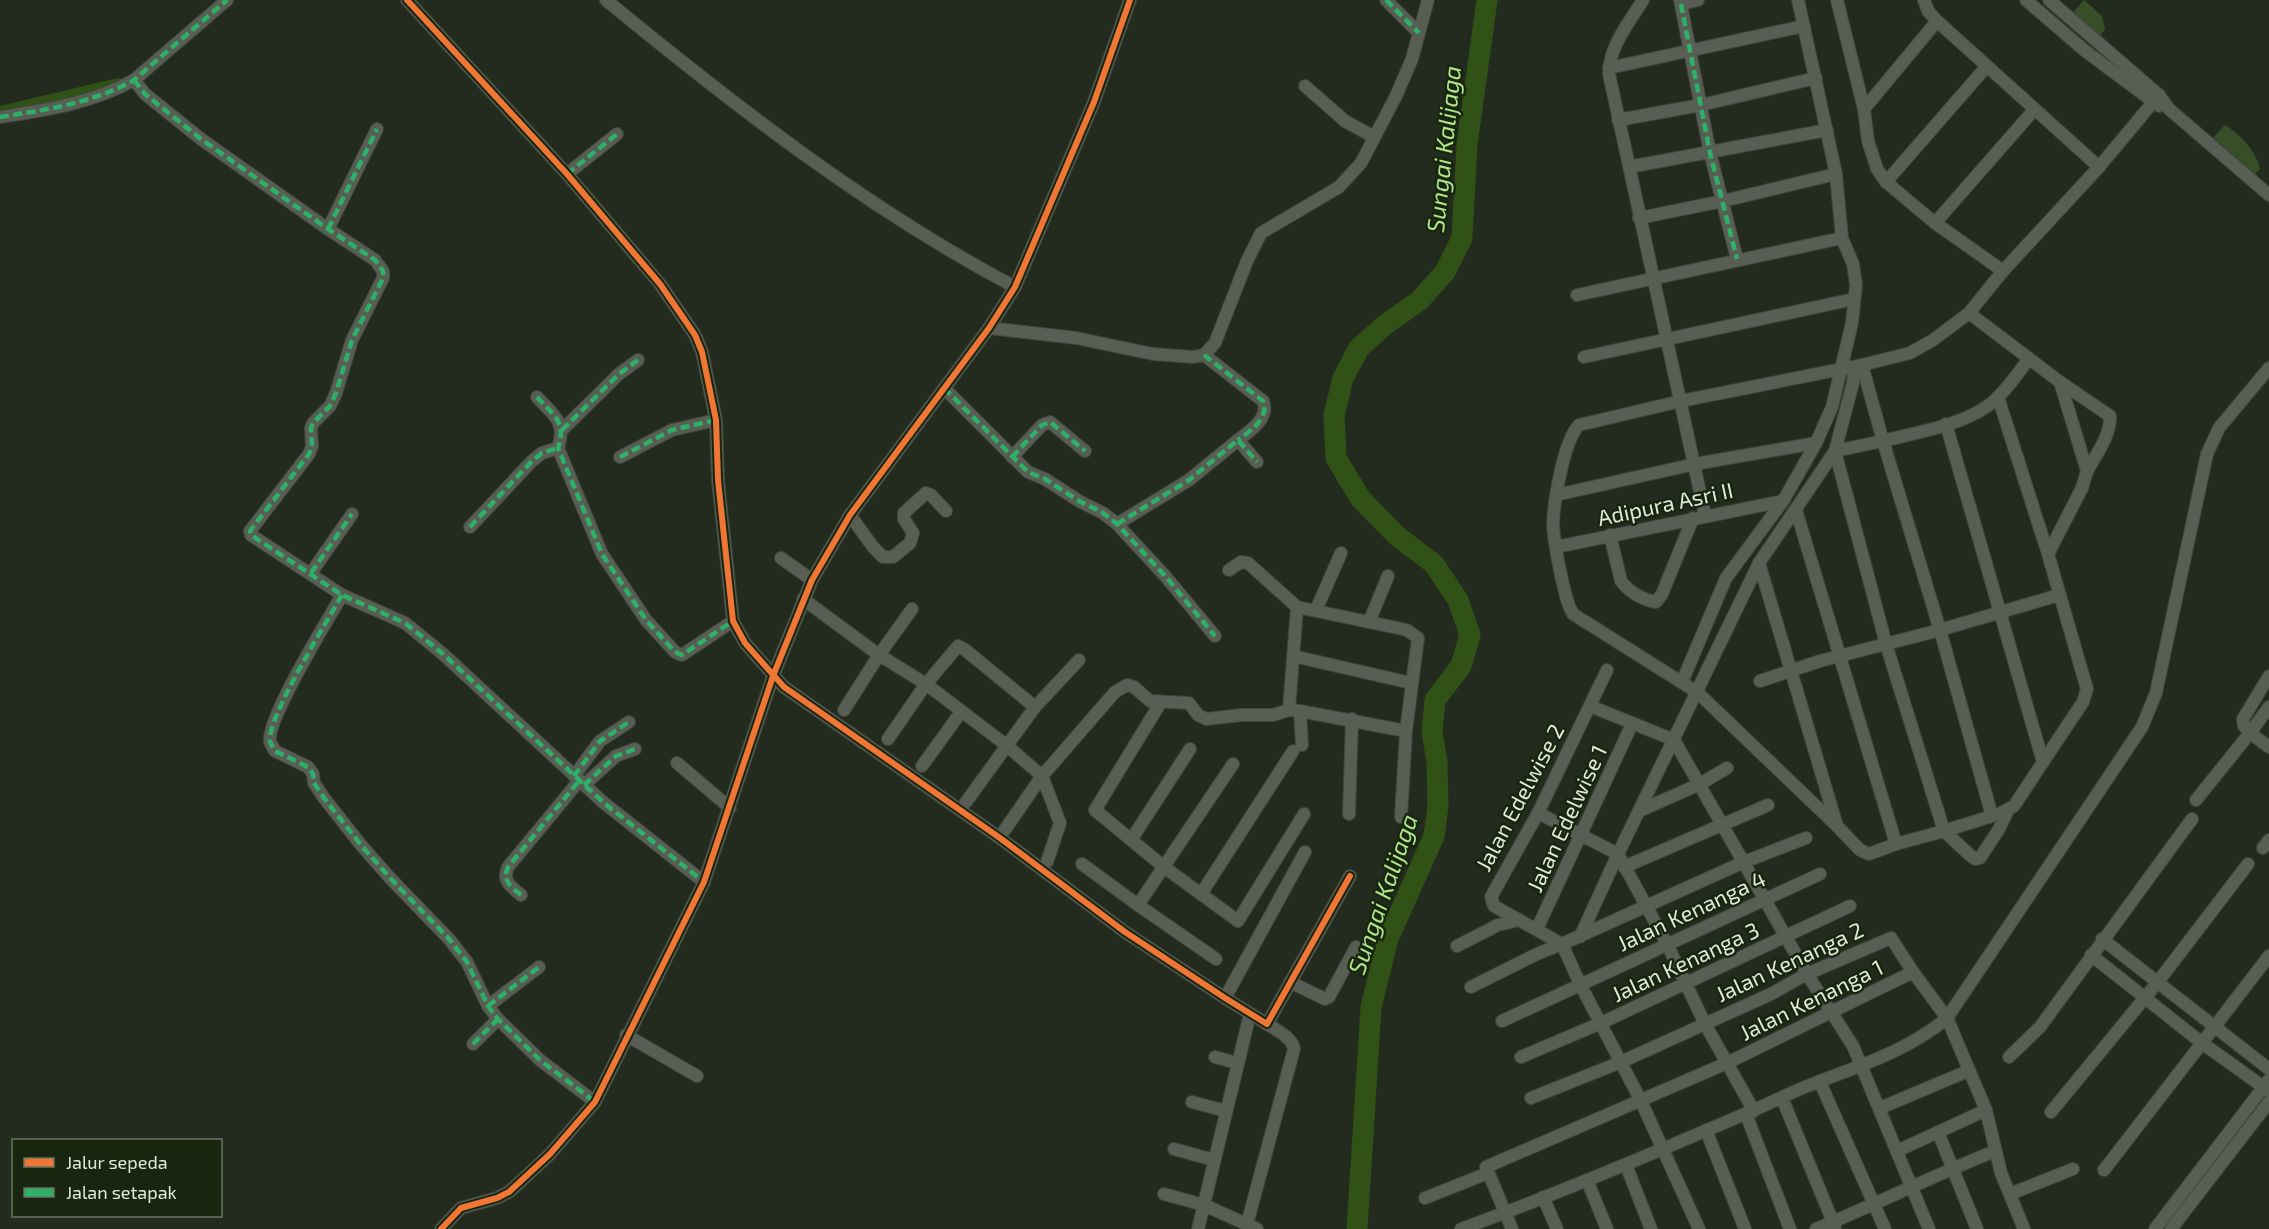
<svg xmlns="http://www.w3.org/2000/svg" width="2269" height="1229" font-family="'Exo 2',sans-serif">
	<style>
		.green { fill: #384e29 }
		.lines { fill: none; stroke-linecap: round; stroke-linejoin: round }
		.canal { stroke: #315216; stroke-width: 12 }
		.river { stroke: #315216; stroke-width: 21 }
		.minor-casing { stroke: #3f463b; stroke-width: 14 }
		.minor { stroke: #585e54; stroke-width: 12 }
		.quiet { stroke: #2db169; stroke-width: 4.5; stroke-dasharray: 9 4.5; stroke-linecap: butt }
		.cycleway-casing { stroke: #19260f; stroke-width: 10 }
		.cycleway { stroke: #f07635; stroke-width: 6 }
		.labels { text-anchor: middle; dominant-baseline: central; stroke-width: 5; stroke-linejoin: round; paint-order: stroke }
		.street-label { font-size: 22px; fill: #e0e9da; stroke: #19260f }
		.water-label { font-size: 24px; font-style: italic; fill: #aee48a; stroke: #19260f }
	</style>
	<rect width="100%" height="100%" fill="#232b1e"/>
	<g class="green">
		<path d="M2084,0l18,16 3,13 -7,9 -27,-23z"/>
		<path d="M2225,125c15,9 31,26 35,44l-6,6 -41,-37z"/>
	</g>
	<g class="lines">
		<path class="canal" d="M1,112l117,-28"/>
		<path class="river" d="M1357,1229l14,-222 17,-68 46,-103 4,-30 -1,-44 -5,-30 3,-32 26,-34 9,-31 -12,-35 -24,-36 -37,-28 -37,-38 -24,-40 -2,-43 9,-37 16,-30 27,-24 33,-23 26,-29 17,-34 5,-93 20,-145"/>
		<defs>
			<g id="minor">
				<path d="M407,0l160,174 93,110 35,51 7,17 14,68 2,60 15,141 12,22 39,44 216,151 125,94 100,66 42,26 83,-148"/>
				<path d="M606,0c128,105 261,209 409,287"/>
				<path d="M1386,0l33,33"/>
				<path d="M1643,0c-14,23 -34,46 -34,74l96,441"/>
				<path d="M1680,0l30,153 27,106"/>
				<path d="M1837,0l27,109 4,32 9,28 9,13 49,41 68,48"/>
				<path d="M1924,0l4,11 9,10 162,146"/>
				<path d="M2026,0l58,50 75,56"/>
				<path d="M2049,0l110,95 10,14 100,86"/>
				<path d="M1681,4l17,-4"/>
				<path d="M1609,68l195,-42"/>
				<path d="M134,80l11,14 56,45 127,90 47,31 8,11v7l-31,62 -16,53 -6,13 -17,17 -2,5 1,18 -3,8 -59,77 1,4 91,60 63,28 38,31 161,149 100,79"/>
				<path d="M1305,86l40,35 29,16"/>
				<path d="M1864,109l73,-88"/>
				<path d="M0,117c46,-7 93,-14 134,-37l93,-80"/>
				<path d="M1618,120l83,-15 115,-27"/>
				<path d="M1629,167l198,-37"/>
				<path d="M567,174l50,-40"/>
				<path d="M1886,182l101,-116"/>
				<path d="M1639,218l84,-17 113,-27"/>
				<path d="M1935,223l99,-113"/>
				<path d="M328,229l49,-100"/>
				<path d="M1577,295l265,-57"/>
				<path d="M1969,313l91,69 50,34c1,19 -14,39 -23,55"/>
				<path d="M989,328l87,10 77,16 40,3 11,-2 11,-12 32,-82 14,-28 78,-46 22,-24 35,-67 16,-37 16,-59"/>
				<path d="M1204,355l59,46c7,17 -13,30 -25,39"/>
				<path d="M1584,357l270,-58"/>
				<path d="M1862,365l21,76c34,-9 77,-15 106,-36 16,-12 28,-31 40,-46"/>
				<path d="M944,388l84,84 17,7 34,22 24,12 14,11 49,53 49,59"/>
				<path d="M537,397c16,18 30,24 21,51l44,106 44,66 29,32 7,3 51,-34"/>
				<path d="M1998,397l50,157 39,135 -4,13 -40,60"/>
				<path d="M1946,424l97,338 -29,44 -15,8"/>
				<path d="M562,430l57,-56 19,-14"/>
				<path d="M620,457l52,-27 44,-10"/>
				<path d="M1012,457l30,-32 8,-3 35,29"/>
				<path d="M1556,495l139,-31 121,-21"/>
				<path d="M1796,510l100,334"/>
				<path d="M850,515l23,32 10,10h10l17,-14 3,-10 -9,-14v-6l22,-20 5,2 15,16"/>
				<path d="M1117,524l72,-44 49,-40 19,22"/>
				<path d="M470,527l62,-66 10,-8 16,-5"/>
				<path d="M1610,535l11,46c8,11 22,19 35,21l6,-8 31,-76"/>
				<path d="M1556,547l227,-46"/>
				<path d="M2048,554l34,-66 5,-17 -27,-89"/>
				<path d="M781,558l31,22"/>
				<path d="M1759,563l78,263 23,24 9,4 27,-10 48,-13 -58,-187 -51,-193 48,-10 57,189 52,186 -48,15 27,25 4,3 5,-1 19,-29 8,-17"/>
				<path d="M1229,570l12,-8 7,1 49,44 -8,103"/>
				<path d="M311,573l41,-59"/>
				<path d="M342,595c-14,25 -76,124 -72,147l5,9 33,16 5,7 1,9 10,15 37,47 29,33 59,61 18,23 21,44 10,13 42,41 55,42"/>
				<path d="M803,599l76,56 47,29 80,61 36,31 18,47 -13,39"/>
				<path d="M1297,607l110,23 11,8 -12,93 -5,86"/>
				<path d="M1316,610l25,-57"/>
				<path d="M1369,622l19,-46"/>
				<path d="M1293,656l118,27"/>
				<path d="M1760,681l60,-20 120,-31 119,-35"/>
				<path d="M1682,682l44,-104 57,-77 33,-58 16,-36 20,-84 4,-38 -3,-21 -11,-26 -6,-64 -38,-174"/>
				<path d="M1161,702l-66,108 69,57 74,54 66,-107"/>
				<path d="M1590,706l84,34"/>
				<path d="M2269,707l-19,26 19,14"/>
				<path d="M844,710l35,-55 33,-46"/>
				<path d="M1300,711l2,34"/>
				<path d="M888,739l38,-55 32,-38 6,3 71,58"/>
				<path d="M1674,740l133,234 46,72 76,183"/>
				<path d="M677,763l53,45"/>
				<path d="M922,766l39,-54"/>
				<path d="M574,776l26,-35 29,-19"/>
				<path d="M584,785l32,-29 19,-7"/>
				<path d="M2196,800l54,-67 -6,-7 -1,-7 26,-43"/>
				<path d="M966,802l69,-95 44,-47"/>
				<path d="M1639,811l61,-27 27,-16"/>
				<path d="M1538,813l80,41 50,92 37,78 49,87"/>
				<path d="M1349,814l3,-95"/>
				<path d="M1836,825l-139,-133 -124,-78 -2,-4c-7,-13 -18,-72 -18,-87 1,-22 11,-83 26,-98l102,-24 181,-36 48,-12 23,-13 36,-27 34,-42 96,-104 60,-72"/>
				<path d="M1004,831l38,-55 73,-84 12,-7 7,2 16,14 39,2 9,12 8,4 36,-4h31l16,-5 11,1 106,20"/>
				<path d="M1131,840l59,-91"/>
				<path d="M2263,848l6,-8"/>
				<path d="M1082,864l56,41"/>
				<path d="M1624,867l144,-62"/>
				<path d="M1201,894l92,-143"/>
				<path d="M521,895c-11,-9 -19,-14 -13,-28l71,-86"/>
				<path d="M1537,929l95,-205"/>
				<path d="M1580,937l38,-83 141,-291 76,-112 18,-68 1,-16"/>
				<path d="M2102,939l167,130"/>
				<path d="M1562,944l-68,-38 -3,-9 47,-84 69,-143"/>
				<path d="M1457,946l41,-21 21,-5"/>
				<path d="M2091,955l111,88 67,48"/>
				<path d="M1216,959l-78,-54 95,-141"/>
				<path d="M1290,982l35,17 4,-2 27,-50"/>
				<path d="M1471,987l66,-33 25,-10"/>
				<path d="M1225,998l80,-146"/>
				<path d="M488,1006l51,-39"/>
				<path d="M1502,1021l318,-147"/>
				<path d="M626,1035l71,41"/>
				<path d="M473,1044l25,-25"/>
				<path d="M1215,1057l22,6"/>
				<path d="M1521,1057l80,-34 249,-117"/>
				<path d="M2009,1057l31,-30 152,-208"/>
				<path d="M1820,1082l65,147"/>
				<path d="M1531,1098l90,-36 150,-68 36,-20 84,-36 22,34 34,46 39,92 15,63 23,56"/>
				<path d="M1782,1098l53,129"/>
				<path d="M1192,1102l34,9"/>
				<path d="M1880,1108l88,-37"/>
				<path d="M2051,1112l106,-129 91,-119"/>
				<path d="M1746,1114l44,115"/>
				<path d="M1706,1130l39,99"/>
				<path d="M1938,1132l39,97"/>
				<path d="M1174,1149l40,11"/>
				<path d="M1897,1151l89,-41"/>
				<path d="M1626,1165l25,64"/>
				<path d="M2104,1170l165,-214"/>
				<path d="M1587,1180l20,49"/>
				<path d="M1164,1194l40,11 53,24"/>
				<path d="M2010,1194l63,-25"/>
				<path d="M1543,1197l14,32"/>
				<path d="M1425,1198l63,-25"/>
				<path d="M1247,1224l47,-175c-2,-12 -18,-19 -27,-25"/>
				<path d="M441,1229l20,-21 36,-10 12,-6 41,-38 45,-52 109,-220 69,-206 39,-96 38,-65 139,-187 26,-41 79,-185 36,-102"/>
				<path d="M1198,1229l52,-215"/>
				<path d="M1461,1229c96,-35 191,-75 286,-116 20,-8 38,-18 58,-26 48,-19 102,-35 142,-69l195,-291 14,-34 51,-239 12,-26 50,-60"/>
				<path d="M1512,1229l-26,-62 241,-104 186,-91"/>
				<path d="M1699,1229l-58,-128 -61,-117 -18,-40 182,-82 62,-24"/>
				<path d="M1816,1229c60,-25 119,-54 179,-78"/>
				<path d="M2155,1229l114,-149"/>
				<path d="M2171,1229l98,-127"/>
			</g>
		</defs>
		<use href="#minor" class="minor-casing"/>
		<use href="#minor" class="minor"/>
		<g class="quiet">
			<path d="M1386,0l33,33"/>
			<path d="M1681,4l29,149 27,106"/>
			<path d="M134,80l11,14 56,45 127,90 47,31 8,11v7l-31,62 -16,53 -6,13 -17,17 -2,5 1,18 -3,8 -59,77 1,4 91,60 63,28 38,31 161,149 100,79"/>
			<path d="M0,117c46,-7 93,-14 134,-37l93,-80"/>
			<path d="M567,174l50,-40"/>
			<path d="M328,229l49,-100"/>
			<path d="M1204,355l59,46c7,17 -13,30 -25,39"/>
			<path d="M944,388l84,84 17,7 34,22 24,12 14,11 49,53 49,59"/>
			<path d="M537,397c16,18 30,24 21,51l44,106 44,66 29,32 7,3 51,-34"/>
			<path d="M562,430l57,-56 19,-14"/>
			<path d="M620,457l52,-27 44,-10"/>
			<path d="M1012,457l30,-32 8,-3 35,29"/>
			<path d="M1117,524l72,-44 49,-40 19,22"/>
			<path d="M470,527l62,-66 10,-8 16,-5"/>
			<path d="M311,573l41,-59"/>
			<path d="M342,595c-14,25 -76,124 -72,147l5,9 33,16 5,7 1,9 10,15 37,47 29,33 59,61 18,23 21,44 10,13 42,41 55,42"/>
			<path d="M574,776l26,-35 29,-19"/>
			<path d="M584,785l32,-29 19,-7"/>
			<path d="M521,895c-11,-9 -19,-14 -13,-28l71,-86"/>
			<path d="M488,1006l51,-39"/>
			<path d="M473,1044l25,-25"/>
		</g>
		<defs>
			<g id="cycleway">
				<path d="M407,0l160,174 93,110 35,51 7,17 14,68 2,60 15,141 12,22 39,44 216,151 125,94 100,66 42,26 83,-148"/>
				<path d="M441,1229l20,-21 36,-10 12,-6 41,-38 45,-52 109,-220 69,-206 39,-96 38,-65 139,-187 26,-41 79,-185 36,-102"/>
			</g>
		</defs>
		<use href="#cycleway" class="cycleway-casing"/>
		<use href="#cycleway" class="cycleway"/>
	</g>
	<g class="labels">
		<g class="street-label">
			<text transform="translate(1665 503) rotate(-12)">Adipura Asri II</text>
			<text transform="translate(1519 797) rotate(-62)">Jalan Edelwise 2</text>
			<text transform="translate(1566 818) rotate(-65)">Jalan Edelwise 1</text>
			<text transform="translate(1691 910) rotate(-25)">Jalan Kenanga 4</text>
			<text transform="translate(1685 961) rotate(-25)">Jalan Kenanga 3</text>
			<text transform="translate(1789 961) rotate(-25)">Jalan Kenanga 2</text>
			<text transform="translate(1811 999) rotate(-26)">Jalan Kenanga 1</text>
		</g>
		<g class="water-label">
			<text transform="translate(1443 149) rotate(-84)">Sungai Kalijaga</text>
			<text transform="translate(1382 894) rotate(-71)">Sungai Kalijaga</text>
		</g>
	</g>
	<rect x="12" y="1139" width="210" height="78" fill="#19260f" stroke="#697460" stroke-width="1.5"/>
	<rect x="24" y="1158" width="30" height="9" fill="#f07635" stroke="#697460" stroke-width="1.5"/>
	<text x="66" y="1169" font-size="18" fill="#e0e9da">Jalur sepeda</text>
	<rect x="24" y="1188" width="30" height="9" fill="#2db169" stroke="#697460" stroke-width="1.5"/>
	<text x="66" y="1199" font-size="18" fill="#e0e9da">Jalan setapak</text>
</svg>
